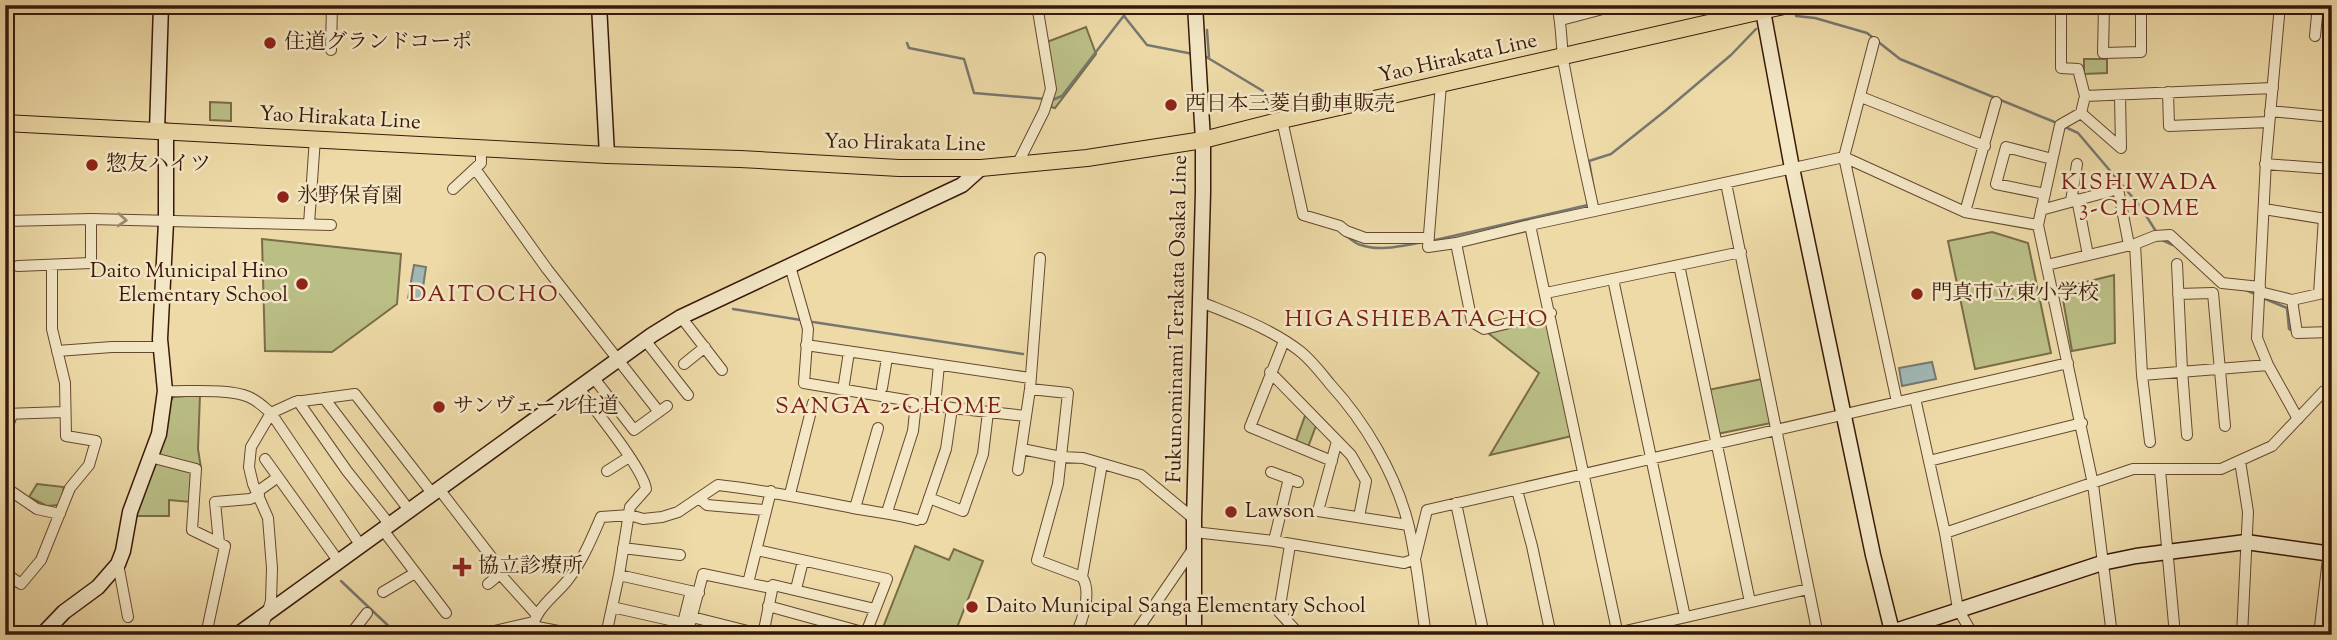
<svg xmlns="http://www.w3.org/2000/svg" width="2337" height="640" font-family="'Sorts Mill Goudy','Noto Serif JP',serif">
	<rect width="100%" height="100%" fill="#eddaa7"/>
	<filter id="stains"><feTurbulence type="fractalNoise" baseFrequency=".00286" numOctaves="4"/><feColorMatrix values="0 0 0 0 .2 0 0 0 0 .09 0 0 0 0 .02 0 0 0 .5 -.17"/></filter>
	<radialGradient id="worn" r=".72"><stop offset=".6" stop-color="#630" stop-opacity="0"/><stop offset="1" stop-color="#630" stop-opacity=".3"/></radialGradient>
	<path fill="#babf86" stroke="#7a6c48" stroke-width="2" d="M1086 27 1096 54 1055 108 1051 107 1054 89 1047 42Z
		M2084 59H2107V73L2084 74Z
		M210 102 231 103V121L210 120Z
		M1992 232 2028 243 2051 353 1975 369 1948 241Z
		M262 239 401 254 397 304 332 352 265 351Z
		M2114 275 2115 343 2072 351 2061 288Z
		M1548 317 1572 436 1490 455 1539 373 1488 333Z
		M1762 379 1771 423 1717 434 1708 390Z
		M200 395 198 449 201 468 159 456 170 403 173 397Z
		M1306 413 1317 423 1308 447 1296 441Z
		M157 462 193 472 191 502 169 500V516H136L151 468Z
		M37 484 64 487 60 505 47 506 29 497Z
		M915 546 949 560 954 549 983 561 954 635H880Z"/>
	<path fill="#a0b7b4" stroke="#777770" stroke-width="2" d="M414 265 426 267 421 301 408 299Z
		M1932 362 1936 379 1902 386 1899 368Z"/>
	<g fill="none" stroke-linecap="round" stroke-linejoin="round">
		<path stroke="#777770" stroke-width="2.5" d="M1124 16 1147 45 1193 54
			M1796 16 1815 18 1867 33 1900 59 2057 123
			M1207 30 1209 57
			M907 43 909 48 964 59 974 93 1045 99
			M1203 55 1263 91 1275 116
			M1052 100 1062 96 1132 5
			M2063 126 2078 133 2140 206 2157 233
			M1594 190 1589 161 1611 154 1665 111 1731 55 1756 29
			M1346 236C1351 239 1356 244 1361 245 1380 252 1405 245 1424 242
			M2160 239 2173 245
			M1431 241 1588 205
			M2244 289 2257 295
			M2263 298 2287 308 2289 329 2294 332
			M733 309 801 320
			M813 322 1023 354
			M341 581 398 635"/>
		<defs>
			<path id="street" d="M1557 5C1562 25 1561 45 1564 65 1573 114 1583 162 1594 211
				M2061 5V68L2078 69 2085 96
				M2104 5 2103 53 2141 52V5
				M2280 5 2266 160 2257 338 2268 365 2298 419
				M1561 20 1599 10 1607 5
				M2315 36 2318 5
				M1874 42 1844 157 1897 402
				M331 50 332 5
				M1441 84 1428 247 1456 243 1530 225 1844 157 1965 212 2038 225
				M2168 92 2169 126 2269 122
				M1861 97 1985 146
				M2270 111 2332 117
				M2081 113 2121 148 2120 95
				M1282 120 1303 215 1340 226 1346 231 1365 238H1429
				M2265 164 2332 169
				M1017 165 1044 111 1051 89 1037 5
				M476 170 547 269 659 412
				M1726 183 1818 635
				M453 189 481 163V147
				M2045 194 1996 184 2006 147 2052 159
				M2077 199 2088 255
				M2071 201 2077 164
				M2264 209 2332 220
				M2041 210 2118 189 2129 245
				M1965 212 1996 102
				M5 221 91 219 331 225
				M309 224 315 138
				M1530 225 1618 635
				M1456 243 1472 322 1484 329 1551 313
				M2135 244 2155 236 2170 235 2222 283 2260 287
				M2177 264 2182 370 2187 435
				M1679 265 1750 602
				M2047 265 2135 244 2142 375 2268 365
				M18 266 91 263V219
				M790 266 808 329 804 383 935 405
				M1613 279 1685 617
				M2260 292 2292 300 2319 294 2324 218
				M1546 293 1741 252
				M2178 294 2213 293 2225 426
				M2292 300 2297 333 2332 332
				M1201 302C1235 316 1272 329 1301 352 1312 361 1321 373 1330 384 1365 422 1395 473 1408 523 1417 560 1420 598 1426 635
				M681 317 722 370
				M645 340 688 395
				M1284 341 1250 427 1332 461
				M806 345 1030 378
				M57 351 112 347H161
				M684 364 705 347
				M1270 372 1351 455 1366 481 1359 517
				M2142 375 2150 442
				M593 377 634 430 667 406
				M844 384 849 352
				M578 387C593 408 643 468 646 489L630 507 619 575 606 635
				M882 388 887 358
				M1030 389 1068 393 1058 484 1037 560 1082 577
				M165 391C188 392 228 388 249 397 258 401 264 407 271 413L361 546
				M324 398 409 510
				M1915 398 1945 533 1958 609 1973 635
				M298 401 347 471 390 525
				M952 408 1026 416
				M5 414 64 412
				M5 433 12 415
				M1337 441 1318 511 1408 525
				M1022 449 1061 457 1083 458 1141 475 1194 519
				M150 457 196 469 192 530 225 546 206 635
				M265 459 339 562
				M1929 461 2082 423
				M2240 461 2248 512 2242 635
				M1018 470 1030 389 1040 258
				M2160 470 2175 635
				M607 471 629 457
				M1271 472 1298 482
				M5 487 37 509 60 514
				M439 489 499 567
				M1517 490 1532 546 1551 635
				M257 492 278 477
				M790 494 813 403
				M699 498 707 505 765 510
				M929 498 963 511 983 454 988 412
				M1456 503 1484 635
				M855 508 878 428
				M887 512 913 431 916 403
				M922 519 946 449 952 408 935 405 939 365
				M383 530 446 613
				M1194 532 1274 541 1404 563 1415 559
				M1945 533 2133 469H2221L2272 446 2324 391 2332 389
				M1274 541 1289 478
				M219 543 215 502 250 499 259 495
				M1290 545 1279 612 1300 635
				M623 548 680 555
				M757 550 887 579 866 633 768 606
				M1415 559 1427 510 2068 363
				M118 564 128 617
				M5 573 21 584 41 560 70 488 89 465 96 441 66 436 65 383 52 329V265
				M619 575 699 593
				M748 583 771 491
				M488 584 500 574 536 614
				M796 589 803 561
				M383 592 415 573
				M612 607 683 623
				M692 617 763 635
				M532 626 579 635
				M490 632 533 622
				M260 635 271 601 272 568 268 518 253 484 249 467 251 447 271 413 295 402 355 394 432 493
				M350 635 367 613
				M530 635C536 607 550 601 567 581 582 562 591 540 601 517L630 515 643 519 662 517 678 512 718 485C764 490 807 499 853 508 874 512 895 514 917 520
				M680 635 691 591
				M687 635 703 574 771 588
				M763 635 773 585 875 609
				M1075 635C1083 621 1092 591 1082 577L1102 464
				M1134 635 1193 549
				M1608 635 1808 589
				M2112 635 2093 484 2038 225 2060 125 2081 113 2085 96 2273 88
				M2319 635 2332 525"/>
			<path id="secondary" d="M599 5 607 155
				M1763 11 1792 168 1873 555 1893 635
				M157 131 161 5
				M1886 634 2102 563 2136 556 2246 542 2332 554
				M42 635 64 612 98 587 118 564 123 551 130 512 159 434 165 391 160 339 166 222V131
				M237 635 652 335 681 317 962 185 981 168
				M1194 635V519L1203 192V140L1195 5"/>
			<path id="primary" d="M5 123 607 155 740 159 899 168H981L1087 158 1203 140 1282 120 1788 5"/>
		</defs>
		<use href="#street" stroke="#664830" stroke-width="12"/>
		<use href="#secondary" stroke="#391809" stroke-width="17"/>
		<use href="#primary" stroke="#391809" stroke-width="18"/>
		<use href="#street" stroke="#f3e7c6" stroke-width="10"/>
		<use href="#secondary" stroke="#f3e7c6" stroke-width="14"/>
		<use href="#primary" stroke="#eddaa7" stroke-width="16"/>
	</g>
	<defs><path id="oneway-chevron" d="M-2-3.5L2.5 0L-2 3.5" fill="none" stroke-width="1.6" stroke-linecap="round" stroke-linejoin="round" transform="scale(1.75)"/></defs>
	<use stroke="#9f8a71" href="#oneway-chevron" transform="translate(122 220) rotate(3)"/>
	<g fill="#8f2418" stroke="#f3e7c6" stroke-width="2.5">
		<circle cx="270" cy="43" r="7"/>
		<circle cx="1171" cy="105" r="7"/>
		<circle cx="92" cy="165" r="7"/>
		<circle cx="283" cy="197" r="7"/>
		<circle cx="302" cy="284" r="7"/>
		<circle cx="1917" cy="294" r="7"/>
		<circle cx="439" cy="407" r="7"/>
		<circle cx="1231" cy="512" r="7"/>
		<path d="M458.5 556.5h7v7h7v7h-7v7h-7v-7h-7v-7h7z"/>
		<circle cx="972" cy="607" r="7"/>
	</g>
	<g text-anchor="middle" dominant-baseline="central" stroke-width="5" stroke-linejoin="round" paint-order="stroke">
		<g font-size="21" fill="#391809" stroke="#f3e7c6" text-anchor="start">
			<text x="284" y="43">住道グランドコーポ</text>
			<text x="1185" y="105">西日本三菱自動車販売</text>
			<text x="106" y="165">惣友ハイツ</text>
			<text x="297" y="197">氷野保育園</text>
			<text x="288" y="272" text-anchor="end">Daito Municipal Hino<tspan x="288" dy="24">Elementary School</tspan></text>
			<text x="1931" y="294">門真市立東小学校</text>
			<text x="453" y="407">サンヴェール住道</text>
			<text x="1245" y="512">Lawson</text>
			<text x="478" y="567">協立診療所</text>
			<text x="986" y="607">Daito Municipal Sanga Elementary School</text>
		</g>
		<g font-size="21" fill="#391809" stroke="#f3e7c6">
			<text transform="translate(1458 59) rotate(-13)">Yao Hirakata Line</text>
			<text transform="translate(340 119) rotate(3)">Yao Hirakata Line</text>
			<text transform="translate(905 144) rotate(1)">Yao Hirakata Line</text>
			<text transform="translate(1178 319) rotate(-89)">Fukunominami Terakata Osaka Line</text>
		</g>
		<g font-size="23" letter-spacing="2" fill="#7a1f14" stroke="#f3e7c6">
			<text x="2140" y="183">KISHIWADA<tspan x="2140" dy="26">3-CHOME</tspan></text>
			<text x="484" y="295">DAITOCHO</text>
			<text x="1417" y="320">HIGASHIEBATACHO</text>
			<text x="889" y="407">SANGA 2-CHOME</text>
		</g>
	</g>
	<rect width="2337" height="640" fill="none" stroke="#eddaa7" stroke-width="28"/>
	<rect x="7" y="7" width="2323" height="626" fill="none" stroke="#391809" stroke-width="3.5"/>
	<rect x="14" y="14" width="2309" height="612" fill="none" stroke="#391809" stroke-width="2"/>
	<rect width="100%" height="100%" filter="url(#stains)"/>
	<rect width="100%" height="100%" fill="url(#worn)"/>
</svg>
